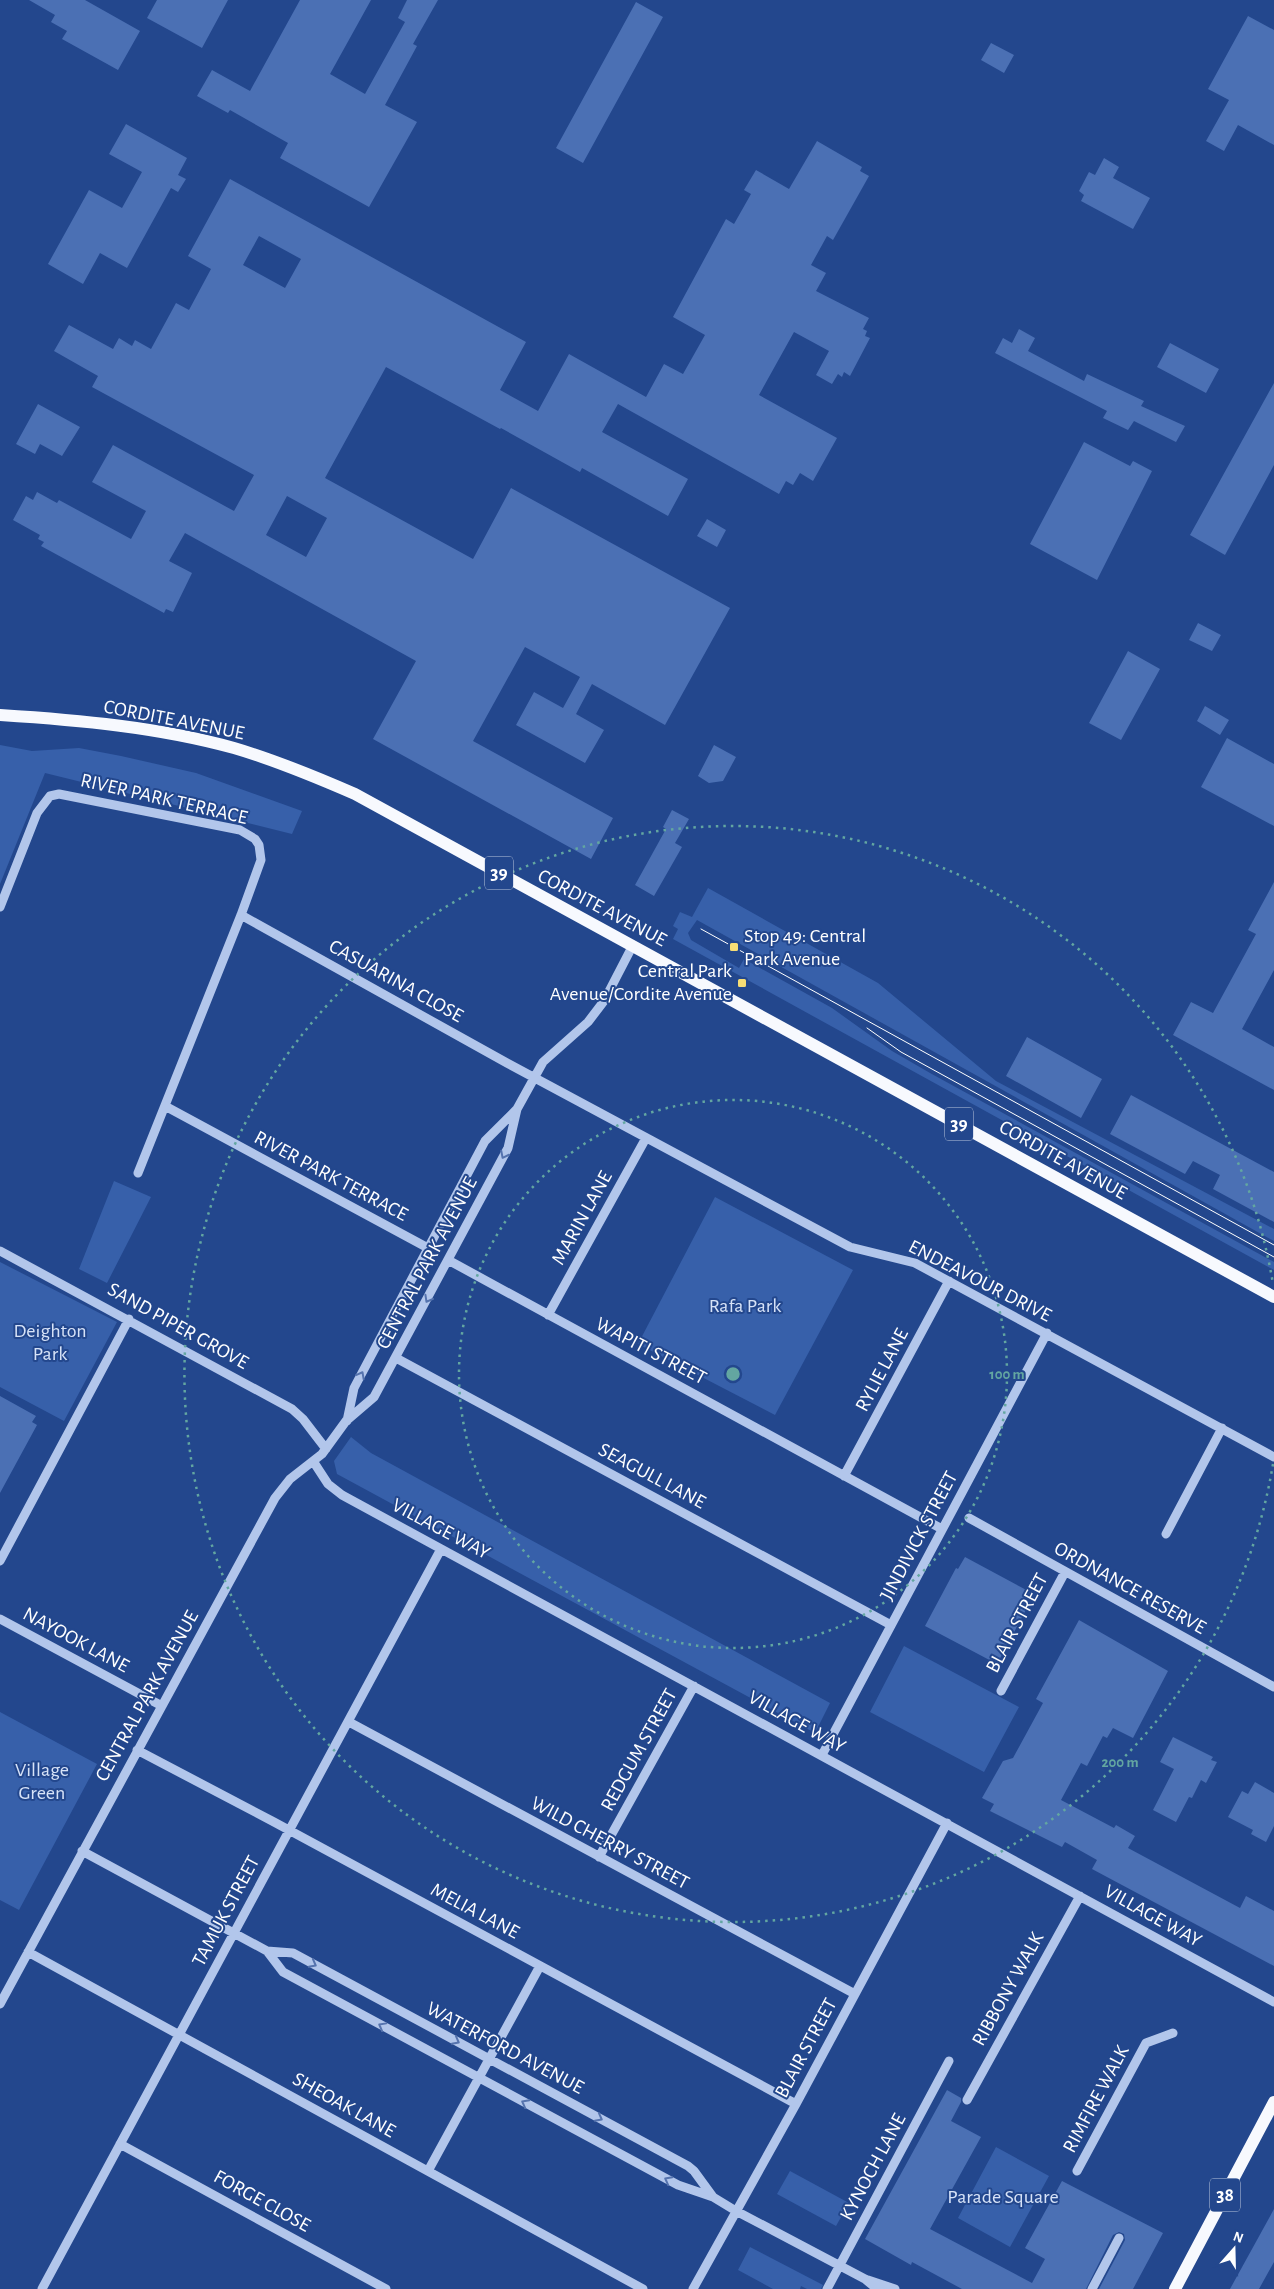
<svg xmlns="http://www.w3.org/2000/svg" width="1274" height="2289" font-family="'Alegreya Sans',sans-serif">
	<rect width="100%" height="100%" fill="#23478d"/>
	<path fill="#3760aa" d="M0 745 32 751 79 748 121 756 196 773 302 811 292 834 45 773 0 884Z
		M708 888 878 983 996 1081 1274 1229V1241L697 920 688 933 691 940 739 968 744 959 832 1008 892 1051 930 1073 1274 1262V1270L673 939 678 929 673 926 680 912 692 917Z
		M114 1181 151 1197 107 1283 79 1269Z
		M715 1197 853 1270 775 1415 638 1344Z
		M0 1262 117 1322 64 1421 0 1387Z
		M351 1437 371 1453 830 1703 815 1733 337 1474 334 1461Z
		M904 1646 1019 1707 984 1772 870 1712Z
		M0 1712 97 1764 19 1910 0 1900Z
		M996 2147 1049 2176 1010 2247 958 2218Z
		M790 2171 849 2203 836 2226 777 2194Z
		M750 2247 823 2285 821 2289H807L801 2286 800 2289H773L738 2270Z"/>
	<path fill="#4b70b4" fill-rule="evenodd" d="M29 0H85L140 31 118 70 62 39 67 31 51 22 55 15Z
		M157 0H228L202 48 147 18Z
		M300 0H371L330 74 365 94 405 22 398 18 407 0H438L413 44 417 46 385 105 417 122 369 207 280 158 288 143 230 110 228 113 197 96 212 70 250 91Z
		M636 2 663 17 583 163 556 148Z
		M1248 16 1274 30V145L1238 125 1224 151 1206 141 1229 100 1208 89Z
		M991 43 1014 55 1004 73 981 60Z
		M126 124 187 158 178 175 186 179 178 192 171 188 127 268 100 253 83 284 48 264 89 190 122 208 142 172 109 154Z
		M817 141 862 167 860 171 869 176 833 240 827 236 811 265 826 273 816 291 869 318 863 329 867 331 865 336 870 338 850 376 844 372 842 377 838 374 832 384 816 375 829 351 794 332 759 395 837 438 813 481 800 473 793 485 786 481 779 494 618 404 602 432 688 479 668 516 582 468 580 472 501 428 500 429 386 367 325 478 473 559 511 488 730 608 665 725 592 684 576 714 604 730 585 763 516 725 534 692 563 708 580 677 525 647 473 741 613 818 591 859 373 739 416 661 185 533 169 561 192 573 173 612 166 609 164 613 41 546 44 542 38 539 40 535 13 520 26 496 33 500 37 492 57 503 59 500 131 539 146 511 92 482 113 445 234 511 254 475 92 387 98 376 54 351 69 325 113 349 119 338 132 346 135 340 151 349 176 303 189 310 211 269 188 256 230 179 526 342 500 390 538 411 569 354 646 397 664 364 683 374 705 335 673 317 726 219 734 224 751 194 744 190 756 170 789 189ZM259 236 301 259 285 288 243 265ZM287 496 327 518 306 557 266 535Z
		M1104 158 1119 167 1113 178 1150 198 1133 229 1081 201 1084 195 1079 191 1089 172 1095 175Z
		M1019 329 1035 338 1028 351 1084 381 1087 374 1144 401 1141 406 1185 426 1176 442 1134 421 1128 430 1103 418 1107 411 995 353 1003 338 1012 343Z
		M1170 343 1219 369 1206 393 1157 367Z
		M1274 383V465L1225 555 1190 535Z
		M38 404 80 427 62 456 40 444 35 454 16 444Z
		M1084 442 1130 466 1133 461 1152 471 1097 580 1030 544Z
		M707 519 726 530 717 547 697 536Z
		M1198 623 1221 635 1212 651 1189 640Z
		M1128 651 1160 669 1121 740 1089 723Z
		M1205 706 1229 720 1220 735 1197 721Z
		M1227 738 1274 764V826L1201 787Z
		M714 745 736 757 723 781 709 783 698 776Z
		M672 810 689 819 675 843 682 847 654 896 635 885 666 829 663 827Z
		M1274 882V970L1242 1029 1274 1047V1090L1173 1035 1191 1002 1213 1013 1256 934 1248 930Z
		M1027 1037 1102 1079 1081 1118 1006 1076Z
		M1131 1095 1274 1172V1222L1213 1189 1220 1175 1193 1161 1185 1174 1110 1134Z
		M0 1396 36 1416 32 1422 37 1425 0 1493Z
		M965 1557 1032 1593 1026 1605 1028 1606 997 1664 925 1626 956 1568 958 1569Z
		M1079 1620 1168 1671 1133 1738 1113 1728 1107 1738 1103 1736 1087 1766 1081 1763 1061 1800 1114 1828 1116 1825 1135 1836 1128 1848 1240 1908 1246 1896 1274 1911V1966L1092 1869 1097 1860 1065 1842 1062 1847 990 1811 994 1804 982 1798 1003 1761 1013 1758 1043 1703 1036 1699Z
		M1173 1737 1213 1757 1211 1760 1217 1762 1206 1783 1201 1780 1192 1798 1189 1797 1176 1822 1153 1810 1174 1769 1160 1762Z
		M1255 1782 1274 1793V1826L1266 1842 1251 1834 1253 1830 1228 1817 1242 1791 1248 1794Z
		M947 2090 961 2098V2102L951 2121 981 2137 930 2229 1032 2283 1045 2259 1025 2248 1062 2181 1163 2233 1133 2289H1099L1125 2240 1124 2234 1119 2232 1113 2235 1086 2289H962L912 2262 911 2265 865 2239Z
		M1274 2209V2262L1259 2289H1230Z"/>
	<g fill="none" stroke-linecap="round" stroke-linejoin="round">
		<path stroke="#b2c6eb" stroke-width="9" d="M0 907 37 813 50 796 59 794 240 830 255 839 259 845 261 860 241 915 138 1173
			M241 915 507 1063 850 1247 915 1263 1274 1457
			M165 1106 428 1248
			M0 1251 292 1409 303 1419 326 1449
			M448 1260 942 1529
			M548 1315 646 1138
			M396 1358 891 1625
			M347 1421 354 1388 485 1141 517 1109 543 1062 588 1022 604 1001 633 945
			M313 1461 328 1484 342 1495 1274 2002
			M844 1476 949 1281
			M969 1518 1274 1687
			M1166 1534 1222 1428
			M0 1561 129 1319
			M0 1619 162 1706
			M1001 1691 1065 1572
			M349 1722 855 1994
			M137 1750 274 1822 796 2104
			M822 1755 1047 1333
			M82 1851 267 1951 283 1972 678 2185 713 2197 736 2211 865 2279 877 2289
			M599 1857 694 1686
			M267 1951 293 1953 688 2166 694 2171 713 2197
			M28 1952 643 2289
			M0 2004 275 1498 290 1479 322 1454 346 1421 374 1397 508 1148 517 1109
			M967 2100 1080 1896
			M120 2144 386 2289
			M428 2171 540 1966
			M1077 2171 1146 2043 1173 2033
			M868 2280 895 2289
			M42 2289 441 1549
			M693 2289 796 2104 947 1823
			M827 2289 949 2061
			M1092 2289 1119 2238"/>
		<path stroke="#f7f9fe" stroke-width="12" d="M0 715C78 720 158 727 234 748 275 760 316 777 355 794L1274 1297
			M1175 2289 1274 2102"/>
		<path stroke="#fff" stroke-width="1" d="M701 929 1274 1245
			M867 1028 901 1052 1274 1257"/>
	</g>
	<defs><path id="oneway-chevron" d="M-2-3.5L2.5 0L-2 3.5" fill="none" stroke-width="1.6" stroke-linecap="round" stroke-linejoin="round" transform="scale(1.25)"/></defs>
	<g stroke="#5573ae">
		<use href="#oneway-chevron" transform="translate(504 1155) rotate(117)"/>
		<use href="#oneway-chevron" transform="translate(428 1299) rotate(119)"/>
		<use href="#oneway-chevron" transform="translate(361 1375) rotate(-62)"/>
		<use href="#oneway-chevron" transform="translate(313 1964) rotate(28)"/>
		<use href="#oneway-chevron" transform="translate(382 2026) rotate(-151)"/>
		<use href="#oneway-chevron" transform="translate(456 2041) rotate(28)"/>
		<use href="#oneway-chevron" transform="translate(525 2103) rotate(-152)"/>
		<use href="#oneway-chevron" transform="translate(599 2118) rotate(28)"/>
		<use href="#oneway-chevron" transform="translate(668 2180) rotate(-152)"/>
	</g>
	<g fill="none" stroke="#63a6a1" stroke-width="2.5" stroke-dasharray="2.5 5">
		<circle cx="733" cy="1374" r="274"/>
		<path d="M1273 1464A548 548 0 1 1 1273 1284"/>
	</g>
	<g fill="#f6dd75" stroke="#23478d" stroke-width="2">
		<rect x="729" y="942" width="10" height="10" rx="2.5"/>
		<rect x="737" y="978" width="10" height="10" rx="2.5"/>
	</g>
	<g text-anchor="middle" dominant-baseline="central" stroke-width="4" stroke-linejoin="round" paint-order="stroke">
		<g fill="#23478d" stroke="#bdc8dd" stroke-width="1">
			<rect x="485" y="856.5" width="28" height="33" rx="4"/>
			<rect x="945" y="1107.5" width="28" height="33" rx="4"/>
			<rect x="1210" y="2178.5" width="30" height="33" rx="4"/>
		</g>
		<g font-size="19" font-weight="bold" fill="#fff">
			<text x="499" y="873">39</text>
			<text x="959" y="1124">39</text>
			<text x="1225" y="2195">38</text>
		</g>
		<g font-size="20" fill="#fff" stroke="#23478d">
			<text transform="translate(174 720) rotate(11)">CORDITE AVENUE</text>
			<text transform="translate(164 799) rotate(13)">RIVER PARK TERRACE</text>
			<text transform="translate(602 908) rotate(28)">CORDITE AVENUE</text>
			<text transform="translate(396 981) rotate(29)">CASUARINA CLOSE</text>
			<text transform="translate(1063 1160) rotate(29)">CORDITE AVENUE</text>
			<text transform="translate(331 1176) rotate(28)">RIVER PARK TERRACE</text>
			<text transform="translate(582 1218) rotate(-61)">MARIN LANE</text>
			<text transform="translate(427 1263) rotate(-62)">CENTRAL PARK AVENUE</text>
			<text transform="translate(980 1281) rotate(27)">ENDEAVOUR DRIVE</text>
			<text transform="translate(178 1326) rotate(29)">SAND PIPER GROVE</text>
			<text transform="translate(651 1351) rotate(28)">WAPITI STREET</text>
			<text transform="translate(882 1370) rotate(-62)">RYLIE LANE</text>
			<text transform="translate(652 1476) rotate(28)">SEAGULL LANE</text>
			<text transform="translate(441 1529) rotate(28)">VILLAGE WAY</text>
			<text transform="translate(919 1536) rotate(-62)">JINDIVICK STREET</text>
			<text transform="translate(1130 1588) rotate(29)">ORDNANCE RESERVE</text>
			<text transform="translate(1017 1623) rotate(-62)">BLAIR STREET</text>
			<text transform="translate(76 1640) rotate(28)">NAYOOK LANE</text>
			<text transform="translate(147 1696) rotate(-61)">CENTRAL PARK AVENUE</text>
			<text transform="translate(797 1722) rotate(29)">VILLAGE WAY</text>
			<text transform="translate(639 1750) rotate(-61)">REDGUM STREET</text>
			<text transform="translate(610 1843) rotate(28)">WILD CHERRY STREET</text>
			<text transform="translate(226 1911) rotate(-62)">TAMUK STREET</text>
			<text transform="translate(475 1911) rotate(28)">MELIA LANE</text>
			<text transform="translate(1153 1916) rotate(29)">VILLAGE WAY</text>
			<text transform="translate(1008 1989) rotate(-61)">RIBBONY WALK</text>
			<text transform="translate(505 2048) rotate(28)">WATERFORD AVENUE</text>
			<text transform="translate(806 2048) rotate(-62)">BLAIR STREET</text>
			<text transform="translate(1096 2099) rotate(-62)">RIMFIRE WALK</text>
			<text transform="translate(344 2105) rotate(29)">SHEOAK LANE</text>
			<text transform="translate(873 2167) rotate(-62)">KYNOCH LANE</text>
			<text transform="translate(262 2201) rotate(29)">FORGE CLOSE</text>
		</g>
		<g font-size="20" fill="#fff" stroke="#23478d" text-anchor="start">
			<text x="744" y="936">Stop 49: Central<tspan x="744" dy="23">Park Avenue</tspan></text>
			<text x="732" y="971" text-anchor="end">Central Park<tspan x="732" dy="23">Avenue/Cordite Avenue</tspan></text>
		</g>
		<g font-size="20" fill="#d7e3f8" stroke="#23478d">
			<text x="745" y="1306">Rafa Park</text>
			<text x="50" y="1331">Deighton<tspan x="50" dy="23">Park</tspan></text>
			<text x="42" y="1770">Village<tspan x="42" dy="23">Green</tspan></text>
			<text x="1003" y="2197">Parade Square</text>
		</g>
	</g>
	<circle cx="733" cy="1374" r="8" fill="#63a6a1" stroke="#23478d" stroke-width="2.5"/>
	<g font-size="15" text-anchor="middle" font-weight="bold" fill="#63a6a1" stroke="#23478d" stroke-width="4" stroke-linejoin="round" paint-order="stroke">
		<text x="1007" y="1379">100 m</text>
		<text x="1120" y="1767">200 m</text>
	</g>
	<g transform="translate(1234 2249) rotate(20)" stroke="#23478d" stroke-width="4" paint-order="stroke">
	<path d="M0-4L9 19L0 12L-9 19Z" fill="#ffffff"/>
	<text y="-8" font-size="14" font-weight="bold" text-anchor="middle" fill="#ffffff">N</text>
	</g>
</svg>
